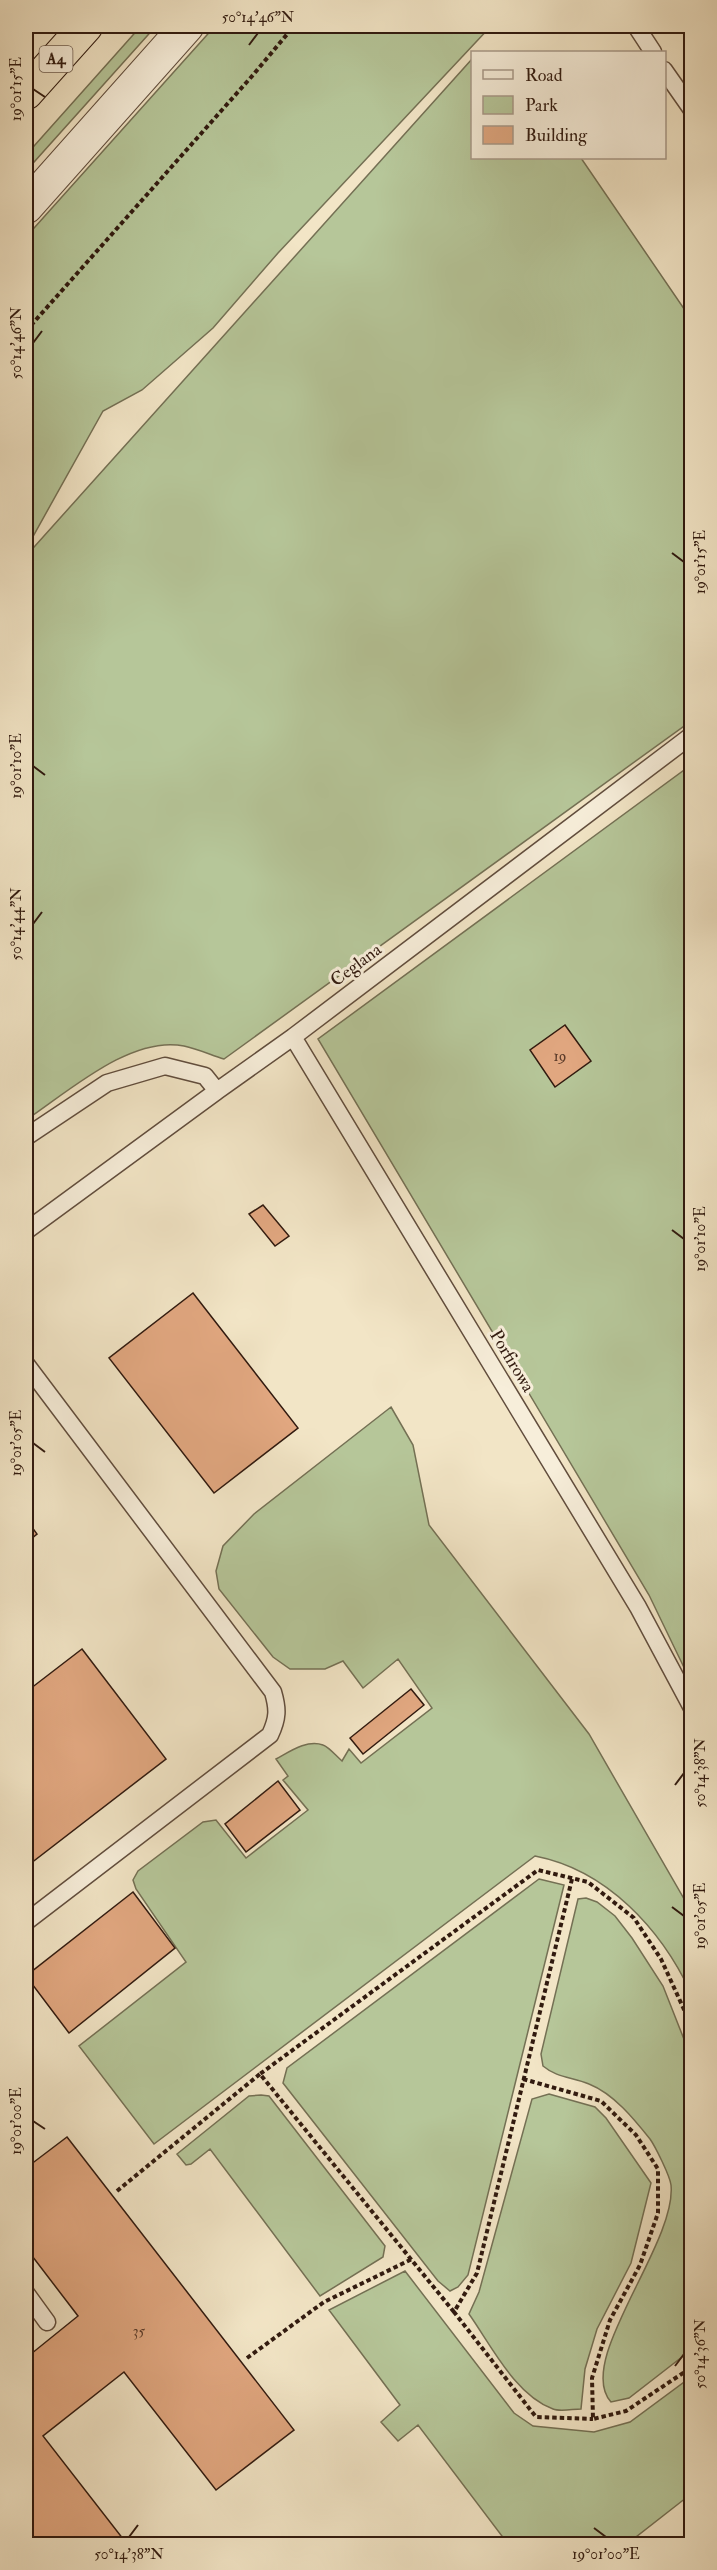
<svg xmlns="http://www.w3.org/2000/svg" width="717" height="2570" font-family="'IM FELL Double Pica',serif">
	<rect width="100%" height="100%" fill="#f2e5c6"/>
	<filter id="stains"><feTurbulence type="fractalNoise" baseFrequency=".00333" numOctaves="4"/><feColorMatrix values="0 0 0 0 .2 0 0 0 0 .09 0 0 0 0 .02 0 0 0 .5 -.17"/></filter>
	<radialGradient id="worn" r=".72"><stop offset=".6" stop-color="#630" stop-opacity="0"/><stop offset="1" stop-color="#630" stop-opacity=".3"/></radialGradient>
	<path fill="#b6c699" stroke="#747054" stroke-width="1.5" d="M141 26H156L26 171V155Z
		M215 26H491L278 253 213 328 142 390 103 411 26 549V237Z
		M472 59V158H581L691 319V721L224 1059C211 1055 198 1049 184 1046 131 1035 68 1092 26 1120V556Z
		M691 765V1682L649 1595 318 1039Z
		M391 1407 413 1445 429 1525 589 1734 691 1911V1993C661 1929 607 1870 535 1856L154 2144 79 2046 186 1962 136 1889 133 1880 138 1871 203 1822 216 1820 246 1858 308 1810 283 1780 288 1776 276 1759C289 1752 307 1739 323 1745 329 1747 336 1756 342 1761L349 1749 361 1763 432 1708 398 1659 363 1688 343 1661 325 1669H290L273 1657 219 1589 216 1571 223 1546 254 1514Z
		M539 1879 564 1885 468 2275 458 2287 450 2291 438 2281 283 2083 287 2068Z
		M586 1898 597 1902 615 1916 632 1938 663 1986 691 2057V2350L629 2398 611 2402C574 2361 677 2244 671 2185 670 2176 655 2146 650 2139 634 2119 614 2094 589 2084 573 2077 557 2078 543 2066L541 2054 578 1899Z
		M549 2094 595 2107 606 2118 651 2183 631 2263 597 2329 585 2369 581 2409C573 2409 560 2412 553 2409 515 2395 491 2345 469 2314L479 2292 532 2099Z
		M261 2095 269 2096 385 2246 383 2257 320 2296 210 2149 191 2164 186 2165 177 2154 249 2096Z
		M405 2271 514 2413 533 2426 594 2432 630 2422 691 2377V2494L627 2544H508L418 2425 398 2441 381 2422 400 2405 329 2310Z"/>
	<path fill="#e1a780" stroke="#311a0f" stroke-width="1.5" d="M565 1025 591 1061 555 1087 530 1050Z
		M263 1205 289 1236 275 1246 249 1214Z
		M193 1293 298 1428 214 1493 109 1358Z
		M26 1519 37 1534 26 1543Z
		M82 1649 166 1759 26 1867V1692Z
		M411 1689 424 1705 363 1754 350 1738Z
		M278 1781 300 1810 246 1852 225 1824Z
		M133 1892 175 1948 69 2033 26 1976Z
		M67 2137 294 2430 216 2490 124 2372 43 2436 127 2544H26V2358L78 2316 26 2248V2168Z"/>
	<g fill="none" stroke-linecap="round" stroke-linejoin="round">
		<defs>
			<path id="service" d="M636 26 653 52
				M664 70 692 110
				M293 1037 638 1607 692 1708
				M26 1137 107 1083 165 1066 205 1076 217 1091 293 1037 692 735
				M26 1231 217 1091
				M26 1364 273 1692C278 1709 278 1718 270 1735L26 1922
				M26 2293 47 2322"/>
			<path id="tertiary" d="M26 207 187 26"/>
			<path id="motorway" d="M26 93 86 26"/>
		</defs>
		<use href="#service" stroke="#614d3d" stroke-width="19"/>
		<use href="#tertiary" stroke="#614d3d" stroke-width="35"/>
		<use href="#motorway" stroke="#311a0f" stroke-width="35"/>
		<path stroke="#311a0f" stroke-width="4" stroke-dasharray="4.5 3" stroke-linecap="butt" d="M26 331 253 75 294 26
			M572 1879 477 2273 454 2312 536 2417 593 2419
			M523 2079 601 2101 636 2135 658 2169V2213L640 2265 610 2320 592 2378 593 2419 626 2411 692 2367
			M117 2191 260 2074
			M454 2312 260 2074 538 1870 588 1882 634 1918 661 1959 692 2027
			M247 2358 324 2302 412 2259"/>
		<use href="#service" stroke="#f7eeda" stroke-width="16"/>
		<use href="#tertiary" stroke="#f7eeda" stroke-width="33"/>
		<use href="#motorway" stroke="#f2e5c6" stroke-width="33"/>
	</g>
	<path fill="none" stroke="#311a0f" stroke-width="2" d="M249 45 258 33M33 89 45 97M33 343 42 331M672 553 684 562M33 766 45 775M33 924 42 912M672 1230 684 1239M33 1443 45 1452M675 1785 684 1773M672 1907 684 1916M33 2121 45 2129M675 2366 684 2354M594 2528 606 2537M129 2537 138 2525"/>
	<g text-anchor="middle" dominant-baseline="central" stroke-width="6" stroke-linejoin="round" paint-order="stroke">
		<g font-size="15" fill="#5d3d2b">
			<text x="560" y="1056">19</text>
			<text x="139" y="2331">35</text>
		</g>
		<rect fill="#f7eeda" stroke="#6c5a4c" stroke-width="1.5" x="39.5" y="46" width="33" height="26" rx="4.5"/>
		<g font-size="16" font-weight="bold" fill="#311a0f">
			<text x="56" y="59">A4</text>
		</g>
		<g font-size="18" fill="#311a0f" stroke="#f7eeda">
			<text transform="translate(356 965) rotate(-37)">Ceglana</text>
			<text transform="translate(512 1361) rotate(59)">Porfirowa</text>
		</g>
	</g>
	<rect width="717" height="2570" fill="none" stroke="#f2e5c6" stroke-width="66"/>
	<rect x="471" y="51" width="195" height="108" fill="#f7eeda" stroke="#a89989" stroke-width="1.5"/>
	<rect x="483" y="70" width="30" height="9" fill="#f7eeda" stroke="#a89989" stroke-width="1.5"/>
	<text x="525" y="81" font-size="18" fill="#311a0f">Road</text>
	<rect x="483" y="96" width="30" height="18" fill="#b6c699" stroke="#a89989" stroke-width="1.5"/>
	<text x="525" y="111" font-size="18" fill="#311a0f">Park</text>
	<rect x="483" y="126" width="30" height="18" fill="#e1a780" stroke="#a89989" stroke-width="1.5"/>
	<text x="525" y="141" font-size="18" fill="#311a0f">Building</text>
	<rect x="33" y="33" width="651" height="2504" fill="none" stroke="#311a0f" stroke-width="2"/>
	<g font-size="15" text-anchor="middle" fill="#311a0f">
		<text x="258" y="22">50°14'46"N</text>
		<text transform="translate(16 89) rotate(-90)" y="5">19°01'15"E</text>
		<text transform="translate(16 343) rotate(-90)" y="5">50°14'46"N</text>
		<text transform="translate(700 562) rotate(-90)" y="5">19°01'15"E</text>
		<text transform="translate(16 766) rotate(-90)" y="5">19°01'10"E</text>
		<text transform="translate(16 924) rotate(-90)" y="5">50°14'44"N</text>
		<text transform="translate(700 1239) rotate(-90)" y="5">19°01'10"E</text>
		<text transform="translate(16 1443) rotate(-90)" y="5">19°01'05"E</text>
		<text transform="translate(700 1773) rotate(-90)" y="5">50°14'38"N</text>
		<text transform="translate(700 1916) rotate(-90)" y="5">19°01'05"E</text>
		<text transform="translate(16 2121) rotate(-90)" y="5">19°01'00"E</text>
		<text transform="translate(700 2354) rotate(-90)" y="5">50°14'36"N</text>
		<text x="129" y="2559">50°14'38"N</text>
		<text x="606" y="2559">19°01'00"E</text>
	</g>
	<rect width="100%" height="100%" filter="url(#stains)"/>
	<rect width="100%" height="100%" fill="url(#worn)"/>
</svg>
